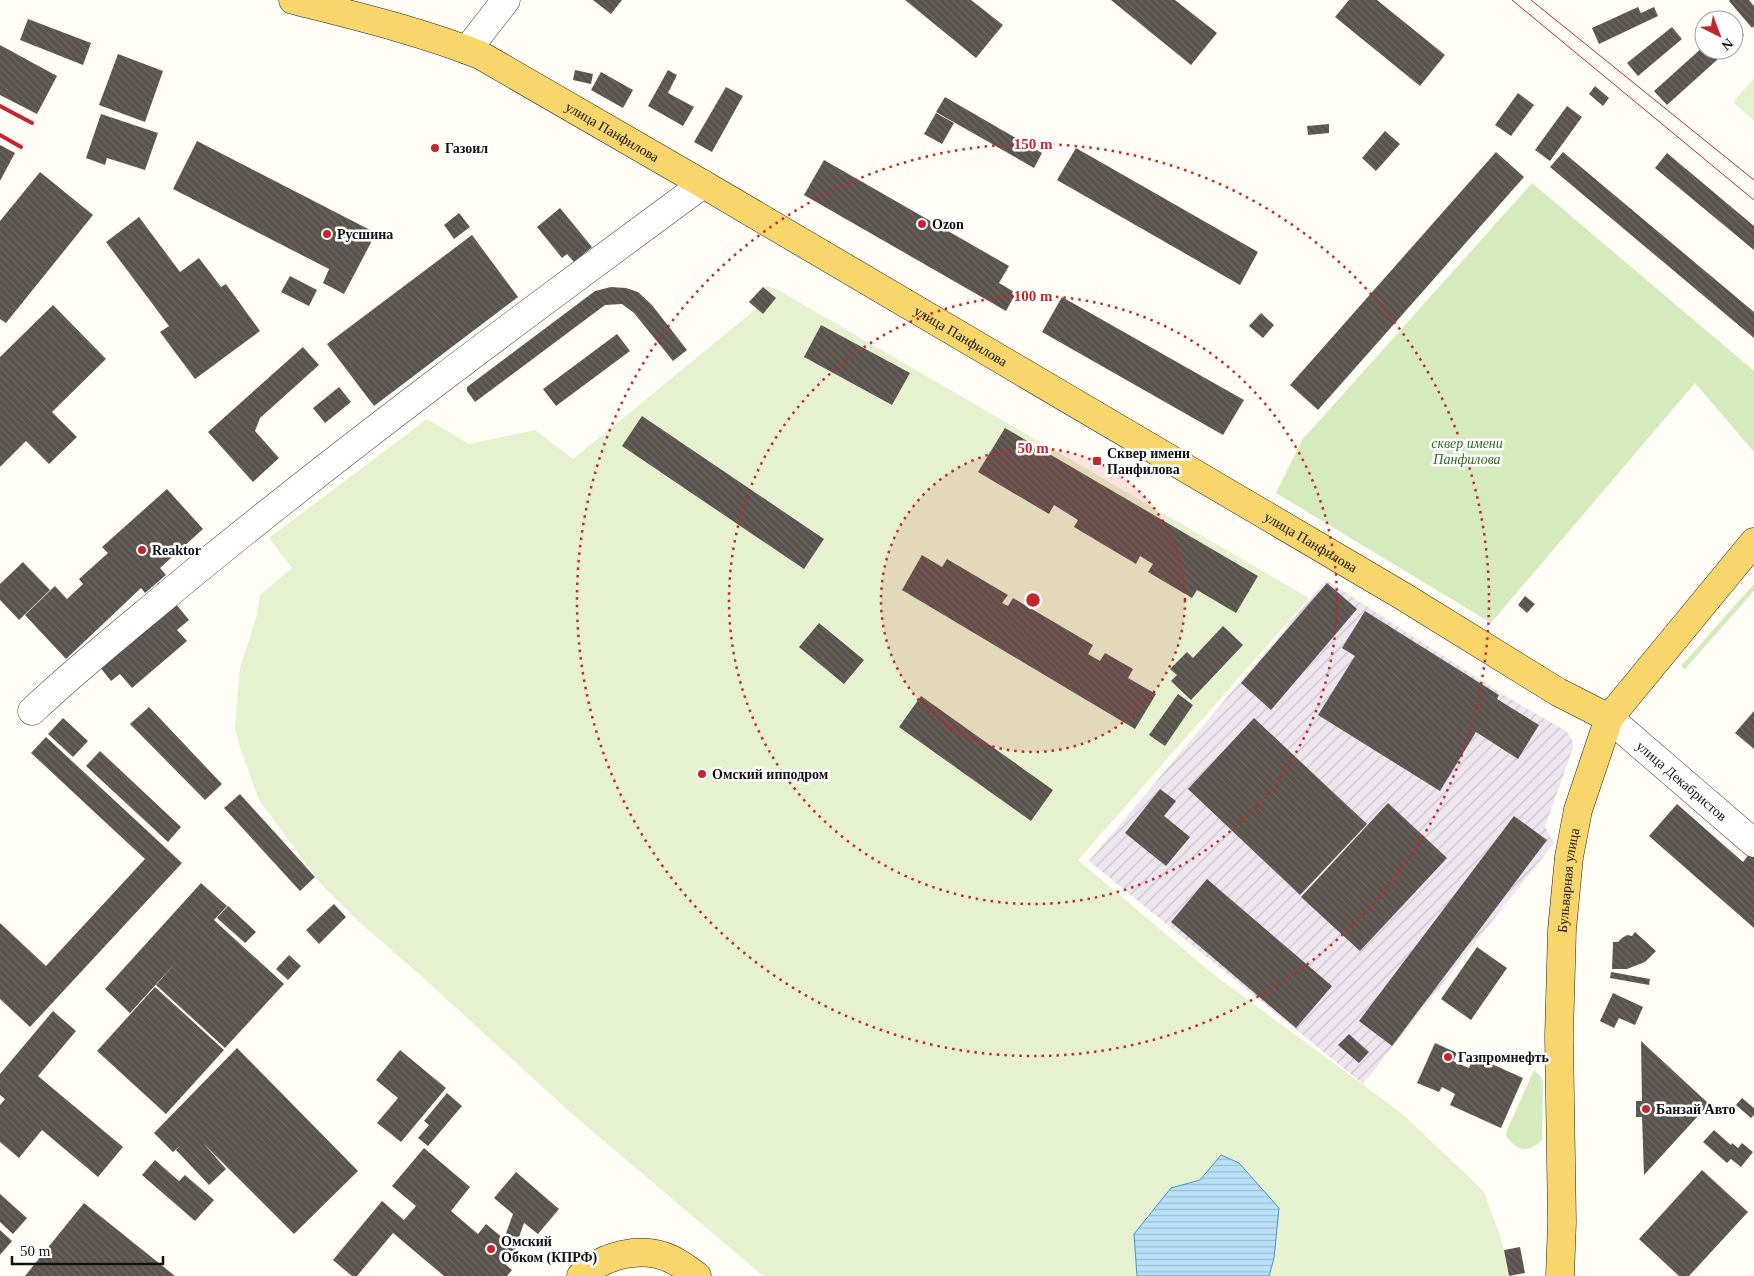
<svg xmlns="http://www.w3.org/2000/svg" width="1754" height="1276" font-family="Georgia,serif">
	<defs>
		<pattern id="industrial-furrows" width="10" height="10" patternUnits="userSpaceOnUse" patternTransform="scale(1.25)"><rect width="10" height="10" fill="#eee6ef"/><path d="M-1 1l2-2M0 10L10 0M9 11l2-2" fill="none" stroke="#cbc4cc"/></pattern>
		<pattern id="water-rules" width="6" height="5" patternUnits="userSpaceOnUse" patternTransform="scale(1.25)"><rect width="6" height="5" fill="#b9e0f7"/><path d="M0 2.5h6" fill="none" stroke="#9ebfd3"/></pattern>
		<pattern id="building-back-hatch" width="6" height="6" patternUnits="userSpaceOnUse" patternTransform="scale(1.25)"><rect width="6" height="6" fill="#5a524d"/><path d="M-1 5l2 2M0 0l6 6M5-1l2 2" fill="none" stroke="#6d6662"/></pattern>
	</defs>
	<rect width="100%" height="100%" fill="#fffdf5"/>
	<path fill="url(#industrial-furrows)" d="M1326 580 1502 694 1566 731 1572 739 1573 748 1545 827 1554 843 1363 1084 1089 861Z"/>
	<path fill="#d5ebbd" d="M1532 183 1754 371V452L1695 383 1491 623 1276 493 1302 440Z
		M1754 584V591L1685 669 1681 666Z
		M1534 1070 1540 1076 1543 1081 1542 1140C1528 1154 1517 1151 1506 1136L1507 1130Z"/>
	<path fill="#e6f2cf" d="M1754 78V121L1733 102Z
		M767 286 778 290 1309 598 1078 860 1213 974 1400 1112 1467 1175 1484 1192 1498 1230 1504 1250 1508 1276H763L571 1113 419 974 358 921 321 884 259 800 240 747 235 728 240 668 257 615 260 595 292 568 269 538 427 419 469 444 535 430 573 459 756 309 749 302 763 287Z"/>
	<path fill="url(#water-rules)" stroke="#3f96cf" d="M1221 1155 1239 1163 1279 1208 1274 1258 1269 1276H1137L1134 1234 1171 1188 1200 1180Z"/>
	<path fill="url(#building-back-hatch)" d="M593 0H622L611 14Z
		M905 0H971L1003 25 976 58Z
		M1111 0H1175L1217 33 1191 65Z
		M1349 0H1377L1445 55 1420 86 1335 17Z
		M1730 0H1749L1754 6V26L1752 28 1729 1Z
		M1638 7 1641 13 1654 7 1658 16 1599 44 1592 28Z
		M28 19 91 43 83 65 20 40Z
		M1734 24 1744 35 1734 45Z
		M1672 27 1682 39 1638 76 1627 63Z
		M0 45 57 76 37 114 0 95Z
		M1704 46V50H1728L1667 105 1654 91Z
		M118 54 163 71 145 122 99 105Z
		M575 70 593 74 591 84 573 80Z
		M668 70 677 75 668 93 694 107 683 126 648 106Z
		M601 72 633 90 623 108 591 90Z
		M1595 86 1609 98 1603 106 1589 94Z
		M726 87 743 96 712 152 694 142Z
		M1518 93 1534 105 1511 136 1495 125Z
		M945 97 1042 153 1034 168 936 112Z
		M1567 106 1582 117 1550 161 1535 150Z
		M936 113 954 123 942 144 924 134Z
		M101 114 158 133 145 170 107 158 105 165 86 158Z
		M1329 124V133L1308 135 1307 126Z
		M1385 131 1400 144 1376 171 1362 158Z
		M197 141 376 233 344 294 323 283 329 269 173 189Z
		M0 145 15 153 0 181Z
		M1076 148 1258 252 1240 285 1057 180Z
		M1496 152 1524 177 1318 410 1290 385Z
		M1563 152 1754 312V338L1550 167Z
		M1667 153 1754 226V250L1655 168Z
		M824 160 1009 266 999 283 1016 293 1006 311 804 195Z
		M40 172 93 215 6 323 0 319V221Z
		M560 208 592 247 574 262 567 254 562 258 537 227Z
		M459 213 470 227 454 239 444 225Z
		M139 217 180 272 199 258 221 287 226 284 260 331 195 379 160 332 169 326 106 242Z
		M472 235 518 297 374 406 327 344Z
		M290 276 317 290 309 306 281 292Z
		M611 287 626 288 638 292 652 305 687 350 673 361 634 313 622 304 605 305 475 402 467 391V387L595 291Z
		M763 287 776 298 763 314 749 302Z
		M1062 297 1244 400 1223 435 1042 332Z
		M53 305 106 359 52 412 77 437 49 464 26 441 0 467V357Z
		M1261 313 1274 325 1263 338 1249 326Z
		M821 325 910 373 892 405 804 357Z
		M617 334 630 351 556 406 543 389Z
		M303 347 319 365 260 418 255 431 279 458 253 482 208 432Z
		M339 387 351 402 325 423 313 408Z
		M642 416 824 539 804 569 622 446Z
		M1005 428 1258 576 1236 613 1197 590 1192 598 1148 572 1153 564 1140 556 1136 564 1074 527 1078 520 1054 505 1049 514 978 472Z
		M167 489 203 529 160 568 166 575 145 593 141 588 66 659 25 615 55 586 67 599 83 584 79 579 108 553 102 547Z
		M922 555 942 567 947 559 1008 595 1002 603 1008 606 1013 598 1093 645 1088 654 1100 661 1105 653 1133 669 1128 678 1156 694 1135 729 902 590Z
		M23 562 50 590 19 620 0 600V584Z
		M1327 583 1357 609 1271 710 1241 683Z
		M1525 596 1535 604 1527 613 1518 605Z
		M175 603 189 620 177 630 187 641 132 688 120 674 111 681 100 667Z
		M1365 611 1499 695 1497 699 1539 725 1518 759 1476 732 1440 791 1318 715 1355 656 1342 648Z
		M819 623 864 660 844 684 799 647Z
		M1223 626 1243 645 1191 700 1171 681 1177 675 1170 669 1187 652 1193 658Z
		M1178 694 1193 705 1165 746 1149 735Z
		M921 696 1053 790 1031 821 899 727Z
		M149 707 222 784 205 800 130 724Z
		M1754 711V749L1735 733Z
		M63 718 88 741 73 757 48 734Z
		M1254 718 1367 824 1300 895 1188 789Z
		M46 737 182 863 30 1027 0 999V923L46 966 145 859 31 753Z
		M100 751 181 827 168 842 86 766Z
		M1160 789 1176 801 1164 816 1190 837 1166 866 1125 833Z
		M240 794 315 877 300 891 224 808Z
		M1388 803 1447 858 1360 951 1301 897Z
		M1677 804 1743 862 1750 853 1754 856V928L1649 836Z
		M1514 816 1547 840 1392 1046 1359 1021Z
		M1207 879 1332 986 1296 1028 1171 922Z
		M201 883 227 906 214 920 284 984 225 1048 156 985 178 960 130 1013 105 989Z
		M334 904 346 917 319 944 306 930Z
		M228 906 256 932 245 943 217 918Z
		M1635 932 1656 951 1645 962 1627 969H1612L1613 942H1618L1622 938 1627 935 1632 936Z
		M1477 947 1507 968 1471 1020 1441 999Z
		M289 955 301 966 288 980 276 969Z
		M1611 972 1650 979 1649 985 1610 978Z
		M155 987 224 1050 166 1114 97 1051Z
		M1613 993 1643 1007 1635 1025 1619 1018 1614 1028 1600 1021Z
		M53 1011 76 1031 38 1076 123 1147 98 1177 42 1130 19 1158 0 1142V1105L5 1099 0 1095V1074Z
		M1349 1034 1369 1052 1359 1063 1338 1045Z
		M1641 1041 1709 1104 1644 1175 1642 1117H1636V1101H1642Z
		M1435 1043 1457 1053 1453 1061 1469 1068 1474 1056 1523 1078 1501 1128 1450 1105 1455 1094 1442 1087 1439 1092 1417 1083Z
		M237 1048 358 1171 294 1234 203 1143 226 1169 209 1185 176 1150 181 1145 173 1152 154 1133Z
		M400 1050 446 1088 401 1142 377 1123 398 1098 376 1080Z
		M447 1093 462 1106 428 1146 418 1138 429 1125 424 1121Z
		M1742 1098 1754 1108V1115L1751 1118 1736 1105Z
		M1714 1130 1731 1145 1732 1143 1738 1148 1742 1143 1753 1152 1741 1167 1731 1159 1727 1163 1703 1142Z
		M424 1148 470 1187 451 1211 478 1234 486 1224 504 1239 513 1214 494 1198 516 1172 559 1209 538 1234 524 1223 515 1248 518 1251 506 1265 512 1270 507 1276H444L393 1233 357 1276H352L333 1260 382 1201 404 1220 416 1206 392 1186Z
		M155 1160 179 1181 185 1175 214 1200 195 1221 142 1175Z
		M1702 1170 1748 1212 1689 1276H1679L1639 1239Z
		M0 1194 27 1218 13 1234 0 1222Z
		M84 1203 175 1276H25Z
		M0 1230 12 1241 0 1255Z
		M1520 1247 1525 1273 1509 1276 1504 1250Z"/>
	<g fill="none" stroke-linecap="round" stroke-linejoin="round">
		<defs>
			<g id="minor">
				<path d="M467 50 506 0"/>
				<path d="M32 711C81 665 134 623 185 580 353 442 528 313 703 184"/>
				<path id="s1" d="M1609 718 1754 843"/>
			</g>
			<g id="major">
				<path id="s2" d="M293 0C356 16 419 31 480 55L703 184 1401 595 1558 692 1609 718"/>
				<path d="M581 1276C604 1255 642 1245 671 1259 680 1263 689 1270 697 1276"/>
				<path id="s3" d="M1560 1276 1562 1222 1559 1036 1562 930 1569 857 1578 810 1609 718 1754 542"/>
			</g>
		</defs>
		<use href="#minor" stroke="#444" stroke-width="29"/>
		<use href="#major" stroke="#222" stroke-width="29"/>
		<use href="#minor" stroke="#fff" stroke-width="28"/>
		<use href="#major" stroke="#f9d66b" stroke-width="28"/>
		<path stroke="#c4262e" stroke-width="1" d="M1512 0 1754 200
			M1531 0 1754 180"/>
		<path stroke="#c4262e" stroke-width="4" d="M0 106 32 123
			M0 135 21 147"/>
	</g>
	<circle cx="1033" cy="600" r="152" fill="#c4262e" fill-opacity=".12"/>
	<g fill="none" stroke="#c4262e" stroke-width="2.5" stroke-dasharray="2.5 5">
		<circle cx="1033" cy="600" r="152"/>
		<circle cx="1033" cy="600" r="304"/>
		<circle cx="1033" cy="600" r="456"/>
	</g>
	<g fill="#c4262e" stroke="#fff" stroke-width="2">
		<circle cx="435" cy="148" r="5"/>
		<circle cx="922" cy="224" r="5"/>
		<circle cx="327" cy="234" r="5"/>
		<rect x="1092" y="456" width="10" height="10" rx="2.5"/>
		<circle cx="142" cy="550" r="5"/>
		<circle cx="702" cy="774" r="5"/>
		<circle cx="1448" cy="1057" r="5"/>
		<circle cx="1646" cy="1109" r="5"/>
		<circle cx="491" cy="1249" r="5"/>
	</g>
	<g text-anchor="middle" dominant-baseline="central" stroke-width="5" stroke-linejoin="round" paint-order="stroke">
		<g font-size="14" fill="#111" stroke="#fff">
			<text stroke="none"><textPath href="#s2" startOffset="348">улица Панфилова</textPath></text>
			<text stroke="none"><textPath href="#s2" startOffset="752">улица Панфилова</textPath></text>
			<text stroke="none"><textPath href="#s2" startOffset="1158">улица Панфилова</textPath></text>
			<text stroke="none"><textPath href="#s1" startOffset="96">улица Декабристов</textPath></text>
			<text stroke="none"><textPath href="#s3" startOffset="396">Бульварная улица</textPath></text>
		</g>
		<g font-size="14" font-weight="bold" fill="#111" stroke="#fff" text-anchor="start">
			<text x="445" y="148">Газоил</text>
			<text x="932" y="224">Ozon</text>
			<text x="337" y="234">Русшина</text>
			<text x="1107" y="453">Сквер имени<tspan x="1107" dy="16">Панфилова</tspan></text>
			<text x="152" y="550">Reaktor</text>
			<text x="712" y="774">Омский ипподром</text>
			<text x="1458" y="1057">Газпромнефть</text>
			<text x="1656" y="1109">Банзай Авто</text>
			<text x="501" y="1241">Омский<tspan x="501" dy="16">Обком (КПРФ)</tspan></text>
		</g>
		<g font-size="14" font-style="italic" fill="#2f6b1f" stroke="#fff">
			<text x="1467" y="443">сквер имени<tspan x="1467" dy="16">Панфилова</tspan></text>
		</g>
	</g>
	<circle cx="1033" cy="600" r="8" fill="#c4262e" stroke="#fff" stroke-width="2.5"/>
	<g font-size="15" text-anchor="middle" font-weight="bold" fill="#c4262e" stroke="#fff" stroke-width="5" stroke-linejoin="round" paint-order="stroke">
		<text x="1033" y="149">150 m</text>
		<text x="1033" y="301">100 m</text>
		<text x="1033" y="453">50 m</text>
	</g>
	<g transform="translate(1719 35) rotate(138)"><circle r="24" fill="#ffffff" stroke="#a0a0a0"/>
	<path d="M0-4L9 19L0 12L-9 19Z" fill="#c4262e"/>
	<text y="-8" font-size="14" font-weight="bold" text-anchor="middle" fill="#111111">N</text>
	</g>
	<path d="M12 1256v8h151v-8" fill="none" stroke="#111111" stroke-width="2.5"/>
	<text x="20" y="1256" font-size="15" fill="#111111" stroke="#ffffff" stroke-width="4" paint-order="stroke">50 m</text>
</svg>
